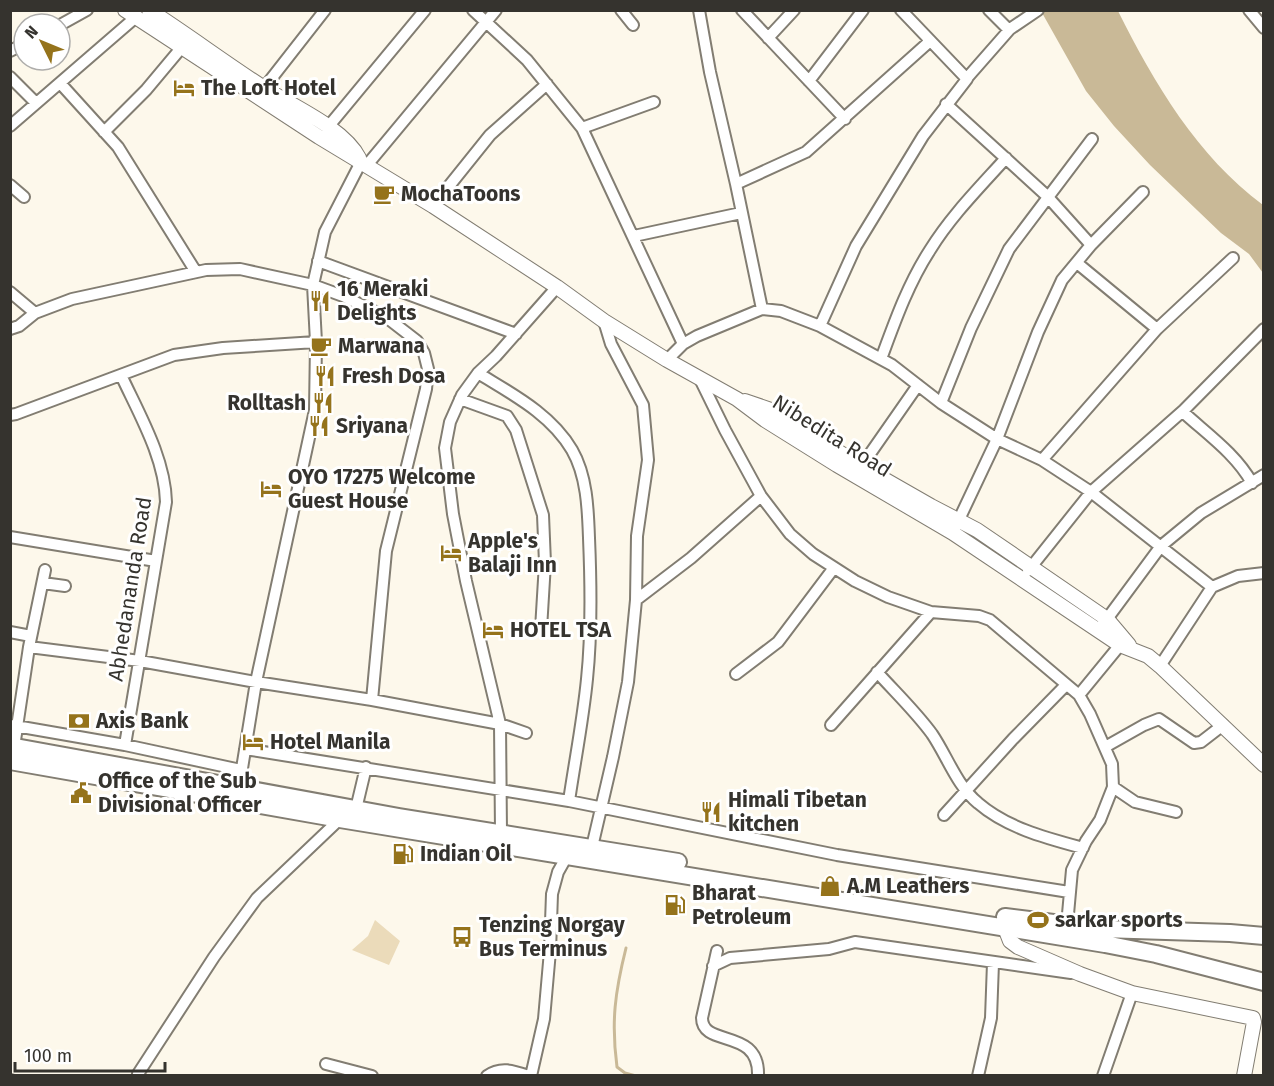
<svg xmlns="http://www.w3.org/2000/svg" width="1274" height="1086" font-family="'Fira Sans',sans-serif">
	<rect width="100%" height="100%" fill="#fdf8eb"/>
	<path fill="#ebdbba" d="M375 920 400 941 389 965 352 950 368 936Z"/>
	<path fill="#c9b997" d="M1041 11H1118C1154 83 1197 156 1263 205V273L1249 254 1221 233 1150 165 1114 126 1086 91Z"/>
	<g fill="none" stroke-linecap="round" stroke-linejoin="round">
		<path stroke="#c9b997" stroke-width="3" d="M626 948C615 992 611 1022 617 1067L625 1073 636 1076"/>
		<defs>
			<path id="minor" d="M473 10 527 60 582 128 683 344
				M621 10 633 25
				M699 10 710 72 736 184 762 309
				M742 10 845 119
				M989 10 1009 30
				M1249 10 1264 28
				M60 25 87 10
				M768 38 794 10
				M10 51 24 44
				M10 77 36 103
				M967 78 1010 29 1038 10
				M809 81 863 10
				M60 83 118 147 196 272
				M264 88 325 10
				M946 104 1047 196 1091 245
				M10 126 136 17
				M328 127 425 10
				M582 128 654 102
				M104 132 146 90 182 47
				M367 165 496 10
				M736 184 806 152 929 42
				M10 185 24 197
				M433 206 490 135 547 84
				M634 236 741 213
				M318 261 516 334
				M1077 263 1157 329
				M10 292 35 313
				M820 326 856 246 923 136 967 79 901 10
				M10 329 19 326 35 313 72 299 206 270 240 269 313 285 343 296 386 317 417 341 424 353 428 369 426 389 386 551 372 700
				M881 359C895 321 908 284 930 250 951 216 979 188 1006 158
				M667 360 683 344 697 336 762 309 781 311 820 326 892 365 941 403 997 439 1042 460 1091 492 1212 587
				M478 373C512 394 551 414 572 450 587 476 588 509 589 538 591 585 592 632 587 679 583 720 575 760 569 801
				M121 375C139 414 165 458 166 502L125 745
				M700 379 725 430 761 496 790 534 813 554 855 581 888 597 931 612 979 616 990 620 1079 695 1090 714 1112 764 1113 787 1100 820 1086 841 1072 870 1067 925
				M460 399 507 416 516 430 543 515 545 563 541 629
				M941 403 971 328 1009 249 1092 139
				M1183 412C1207 434 1236 454 1252 483
				M10 415 16 414 174 355 223 348 316 342
				M1042 460 1157 329 1233 258
				M858 471 918 385
				M955 528 997 439 1038 332 1062 280 1091 245 1143 192
				M10 537 156 561
				M1028 571 1091 492 1184 410 1264 329
				M43 583 65 586
				M636 600 691 558 761 496
				M1098 629 1107 619 1161 546 1201 513 1264 475
				M10 632 31 636
				M29 647 140 661 256 682 372 700 500 724 526 733
				M1160 666 1212 587 1238 576 1264 573
				M877 672C895 692 916 712 932 734 947 756 957 786 978 803 1007 828 1046 838 1083 848
				M736 674 778 642 833 569
				M1079 695 1120 645
				M10 725 125 745 241 770
				M831 725 931 612
				M14 747 29 647 45 570
				M1105 747 1144 725 1159 719 1194 743 1201 742 1223 725
				M245 749 569 801 837 855 1069 892
				M239 787 256 682 315 410 316 342 313 285 325 232 361 162
				M1113 787 1135 802 1176 812
				M356 809 366 767
				M944 815 1013 739 1066 685
				M501 832 500 724 466 581 453 514 445 448 450 422 462 395 478 373 496 356 557 287
				M592 847 613 757 628 682 636 600 637 536 648 460 643 405 611 344 604 321
				M717 951 702 1018C702 1048 760 1027 758 1076
				M713 966 730 958 829 949 855 942 1071 973
				M326 1064 372 1076
				M138 1074 214 957 257 898 340 819
				M487 1076C501 1066 514 1071 529 1076
				M531 1076 544 1019 550 951 552 894 558 872 567 856
				M978 1076 991 1018 993 963
				M1103 1076 1132 993"/>
			<path id="tertiary" d="M125 10 319 137 433 206 557 287 604 321 667 360 737 399 765 420 837 465 953 533 1120 645 1148 656 1160 666 1264 765
				M149 10C188 35 225 63 264 88 292 106 344 128 359 158
				M745 401 774 411 861 466 931 506 977 530 1107 619 1129 645
				M1005 928 1010 941 1018 947 1080 974 1132 993 1253 1018 1254 1022 1244 1076"/>
			<path id="primary" d="M10 746 399 817 678 862
				M10 761 340 819 1105 944 1156 954 1264 982
				M1005 917 1102 929 1230 933 1264 936"/>
		</defs>
		<use href="#minor" stroke="#827d72" stroke-width="14"/>
		<use href="#tertiary" stroke="#827d72" stroke-width="16"/>
		<use href="#primary" stroke="#827d72" stroke-width="20"/>
		<use href="#minor" stroke="#fff" stroke-width="10"/>
		<use href="#tertiary" stroke="#fff" stroke-width="14"/>
		<use href="#primary" stroke="#fff" stroke-width="16"/>
		<path stroke="#8a867e" stroke-width="3" stroke-dasharray="8 8" stroke-linecap="butt" d="M10 1074 16 1076"/>
	</g>
	<defs>
		<symbol id="hotel-bare" viewBox="-9 -9 18 18"><path d="M-6-4.5h1.5V1H6V5H4.5V3h-9V5H-6ZM-4 0a1.8 1.8 0 1 1 3.6 0ZM.5 0V-2.5h3Q6-2.5 6 0Z" fill="#95731b" stroke="#fff" stroke-width="2.5" paint-order="stroke"/></symbol>
		<symbol id="cafe-bare" viewBox="-9 -9 18 18"><path d="M-5.5-4.5H6V0H3Q3 3.5 0 3.5H-2.5Q-5.5 3.5-5.5 0ZM3-3.2v2h1.7v-2ZM-6 4.5H4V6H-6Z" fill="#95731b" stroke="#fff" stroke-width="2.5" paint-order="stroke"/></symbol>
		<symbol id="restaurant-bare" viewBox="-9 -9 18 18"><path d="M-5-6h1v4h1v-4h1v4h1v-4h1v5L-1.5 .5V6h-2V.5L-5-1ZM5-6V6H3V1.5H1.5Q1.5-4 5-6Z" fill="#95731b" stroke="#fff" stroke-width="2.5" paint-order="stroke"/></symbol>
		<symbol id="bank-bare" viewBox="-9 -9 18 18"><path d="M-6-4H6V4H-6ZM0-2.3a2.3 2.3 0 1 0 0 4.6a2.3 2.3 0 1 0 0-4.6Z" fill="#95731b" stroke="#fff" stroke-width="2.5" paint-order="stroke"/></symbol>
		<symbol id="civic-bare" viewBox="-9 -9 18 18"><path d="M-.6-6.5H3V-4.5H.6V-3L4-1V1h2V6H-6V1h2V-1L-.6-3ZM-1.2 2.5V6h2.4V2.5Z" fill="#95731b" stroke="#fff" stroke-width="2.5" paint-order="stroke"/></symbol>
		<symbol id="fuel-bare" viewBox="-9 -9 18 18"><path d="M-5.5-6h7V0h2V4h1.3V-2.5L3-4.5l.8-.8L6-3V5H2.5V1h-1V6h-7ZM-4.2-4.7v3.2H.2V-4.7Z" fill="#95731b" stroke="#fff" stroke-width="2.5" paint-order="stroke"/></symbol>
		<symbol id="shop-bare" viewBox="-9 -9 18 18"><path d="M-5-2.5h2.3a2.7 3.5 0 0 1 5.4 0H5L5.5 6h-11ZM-1.5-2.5h3a1.5 2.3 0 0 0-3 0Z" fill="#95731b" stroke="#fff" stroke-width="2.5" paint-order="stroke"/></symbol>
		<symbol id="stadium-bare" viewBox="-9 -9 18 18"><path d="M0-5a6.5 5 0 1 0 0 10a6.5 5 0 1 0 0-10ZM-3.5-1.8h7v3.6h-7Z" fill="#95731b" stroke="#fff" stroke-width="2.5" paint-order="stroke"/></symbol>
		<symbol id="bus-bare" viewBox="-9 -9 18 18"><path d="M-5-6H5V4H4V6H2V4H-2V6H-4V4H-5ZM-3.5-4V0h7V-4ZM-3.5 1.2v1.5H-2V1.2ZM2 1.2v1.5H3.5V1.2Z" fill="#95731b" stroke="#fff" stroke-width="2.5" paint-order="stroke"/></symbol>
	</defs>
	<g fill-rule="evenodd">
		<use href="#hotel-bare" x="169" y="73" width="30" height="30"/>
		<use href="#cafe-bare" x="369" y="179" width="30" height="30"/>
		<use href="#restaurant-bare" x="305" y="286" width="30" height="30"/>
		<use href="#cafe-bare" x="306" y="331" width="30" height="30"/>
		<use href="#restaurant-bare" x="310" y="361" width="30" height="30"/>
		<use href="#restaurant-bare" x="308" y="388" width="30" height="30"/>
		<use href="#restaurant-bare" x="304" y="411" width="30" height="30"/>
		<use href="#hotel-bare" x="256" y="474" width="30" height="30"/>
		<use href="#hotel-bare" x="436" y="538" width="30" height="30"/>
		<use href="#hotel-bare" x="478" y="615" width="30" height="30"/>
		<use href="#bank-bare" x="64" y="706" width="30" height="30"/>
		<use href="#hotel-bare" x="238" y="727" width="30" height="30"/>
		<use href="#civic-bare" x="66" y="778" width="30" height="30"/>
		<use href="#restaurant-bare" x="696" y="797" width="30" height="30"/>
		<use href="#fuel-bare" x="388" y="839" width="30" height="30"/>
		<use href="#shop-bare" x="815" y="871" width="30" height="30"/>
		<use href="#fuel-bare" x="660" y="890" width="30" height="30"/>
		<use href="#stadium-bare" x="1023" y="905" width="30" height="30"/>
		<use href="#bus-bare" x="447" y="922" width="30" height="30"/>
	</g>
	<g text-anchor="middle" dominant-baseline="central" stroke-width="6" stroke-linejoin="round" paint-order="stroke">
		<g font-size="21" font-weight="bold" fill="#35332e" stroke="#fff" text-anchor="start">
			<text x="201" y="88">The Loft Hotel</text>
			<text x="401" y="194">MochaToons</text>
			<text x="337" y="289">16 Meraki<tspan x="337" dy="24">Delights</tspan></text>
			<text x="338" y="346">Marwana</text>
			<text x="342" y="376">Fresh Dosa</text>
			<text x="306" y="403" text-anchor="end">Rolltash</text>
			<text x="336" y="426">Sriyana</text>
			<text x="288" y="477">OYO 17275 Welcome<tspan x="288" dy="24">Guest House</tspan></text>
			<text x="468" y="541">Apple's<tspan x="468" dy="24">Balaji Inn</tspan></text>
			<text x="510" y="630">HOTEL TSA</text>
			<text x="96" y="721">Axis Bank</text>
			<text x="270" y="742">Hotel Manila</text>
			<text x="98" y="781">Office of the Sub<tspan x="98" dy="24">Divisional Officer</tspan></text>
			<text x="728" y="800">Himali Tibetan<tspan x="728" dy="24">kitchen</tspan></text>
			<text x="420" y="854">Indian Oil</text>
			<text x="847" y="886">A.M Leathers</text>
			<text x="692" y="893">Bharat<tspan x="692" dy="24">Petroleum</tspan></text>
			<text x="1055" y="920">sarkar sports</text>
			<text x="479" y="925">Tenzing Norgay<tspan x="479" dy="24">Bus Terminus</tspan></text>
		</g>
		<g font-size="21" fill="#35332e" stroke="#fff">
			<text transform="translate(832 436) rotate(32)">Nibedita Road</text>
			<text transform="translate(130 589) rotate(-81)">Abhedananda Road</text>
		</g>
	</g>
	<rect width="1274" height="1086" fill="none" stroke="#35332e" stroke-width="24"/>
	<g transform="translate(42 42) rotate(313)"><circle r="28" fill="#ffffff" stroke="#aeadab" stroke-width="1.5"/>
	<path d="M0-4.5L10 22L0 15L-10 22Z" fill="#95731b"/>
	<text y="-9" font-size="16" font-weight="bold" text-anchor="middle" fill="#35332e">N</text>
	</g>
	<path d="M15 1062v9h150v-9" fill="none" stroke="#35332e" stroke-width="3"/>
	<text x="24" y="1062" font-size="18" fill="#35332e" stroke="#ffffff" stroke-width="4.5" paint-order="stroke">100 m</text>
</svg>
